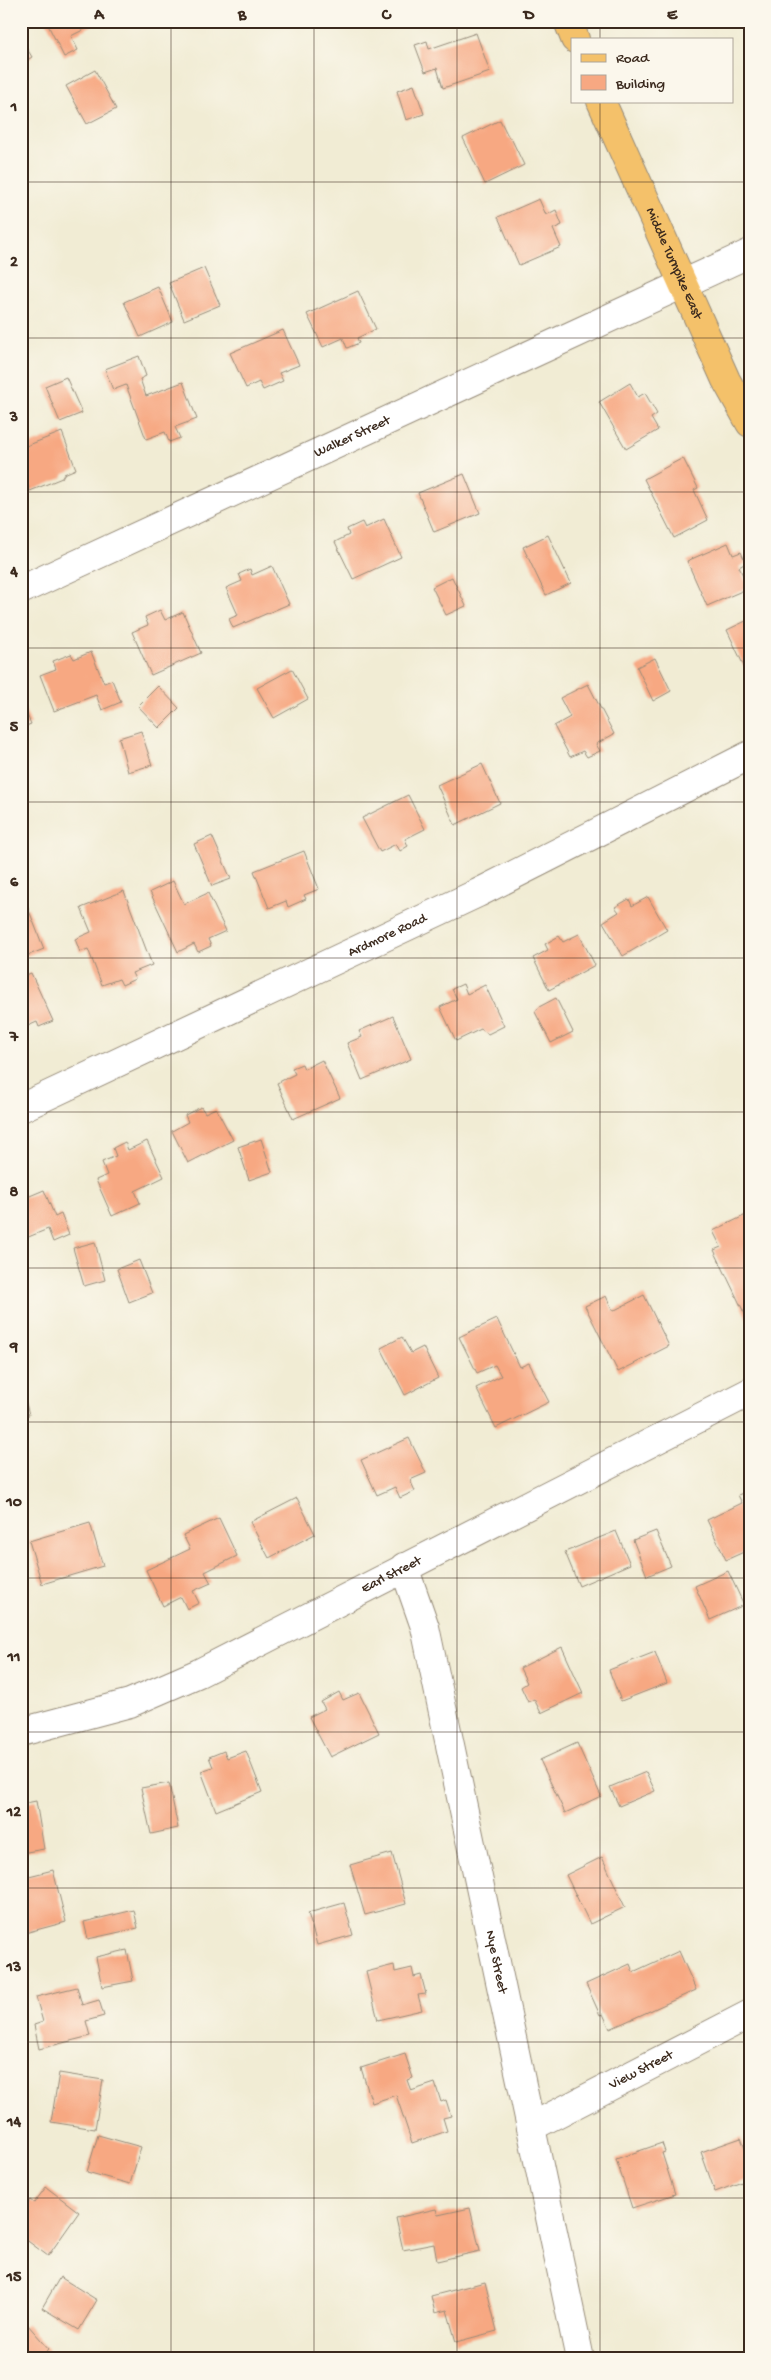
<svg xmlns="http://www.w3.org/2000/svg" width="771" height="2380" font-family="'Gochi Hand',sans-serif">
	<rect width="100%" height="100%" fill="#fbf7ec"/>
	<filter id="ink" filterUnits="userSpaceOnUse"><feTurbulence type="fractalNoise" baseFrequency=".02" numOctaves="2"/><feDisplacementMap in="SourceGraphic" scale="10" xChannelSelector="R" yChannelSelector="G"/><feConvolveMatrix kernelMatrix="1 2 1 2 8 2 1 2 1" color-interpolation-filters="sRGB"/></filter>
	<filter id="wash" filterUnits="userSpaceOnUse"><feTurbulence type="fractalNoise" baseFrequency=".0096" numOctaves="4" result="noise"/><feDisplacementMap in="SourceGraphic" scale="20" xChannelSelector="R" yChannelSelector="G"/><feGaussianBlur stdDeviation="1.12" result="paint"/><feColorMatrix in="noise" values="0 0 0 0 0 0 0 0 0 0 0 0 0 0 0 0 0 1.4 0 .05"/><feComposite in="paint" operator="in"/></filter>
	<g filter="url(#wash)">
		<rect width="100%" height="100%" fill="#f1ecd4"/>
		<g id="blocks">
			<path fill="#f7a882" d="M46 21H101L71 36 78 50 64 57Z
				M476 33 490 72 443 88 437 68 425 72 415 45 427 41 429 49Z
				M21 39 32 57 21 64Z
				M95 70 116 109 87 124 66 86Z
				M414 85 424 114 406 120 397 91Z
				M500 120 509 138H511L524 165 485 184 463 138Z
				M539 199 546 215 556 210 562 225 553 229 561 247 519 265 498 217Z
				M204 268 220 305 184 320 169 283Z
				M158 287 173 322 140 337 124 302Z
				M358 291 376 329 357 338 359 343 347 348 343 338 323 347 307 314Z
				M283 330 299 365 279 373 283 381 263 390 259 382 246 388 230 353Z
				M139 356 146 376 140 379 146 396 183 382 197 419 175 427 180 438 169 442 165 432 146 439 126 385 113 390 105 369Z
				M66 377 82 413 60 422 45 386Z
				M630 383 638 397 645 393 657 414 651 418 658 430 626 449 599 402Z
				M62 432 76 469 64 474 62 478 30 491 21 469V448Z
				M683 458 698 488 694 490 708 520 674 538 644 479Z
				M464 474 480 513 434 532 418 493Z
				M384 519 401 557 353 579 335 542 349 535 347 529 362 522 365 528Z
				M548 535 571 583 546 595 523 547Z
				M728 543 733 555 741 552 746 563 739 567 749 588 707 606 687 561Z
				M272 566 289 604 233 628 229 619 238 615 226 588 242 581 239 574 250 569 252 575Z
				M452 577 466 606 446 615 432 587Z
				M160 610 165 620 183 612 201 653 151 675 132 632 148 625 145 617Z
				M750 619V679L727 630Z
				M91 652 104 683 112 680 121 702 102 710 96 695 54 711 40 675 56 669 53 661 71 654 74 659Z
				M655 658 671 691 653 701 637 667Z
				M292 669 308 699 274 718 257 688Z
				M588 684 614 734 596 744 600 751 587 757 583 751 570 757 554 726 570 717 560 698Z
				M158 686 179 708 159 728 138 706Z
				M21 701 31 724 21 728Z
				M141 731 152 765 128 772 119 738Z
				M482 764 500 803 455 825 437 785Z
				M408 795 425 829 405 839 408 846 400 851 396 844 380 852 362 818Z
				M212 836 231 879 212 886 194 844Z
				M304 851 319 889 304 895 306 899 288 907 286 901 269 908 254 871Z
				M173 881 184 904 208 893 226 931 208 939 211 946 198 952 194 944 178 952 150 892Z
				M124 891 152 965 132 973 135 979 122 985 119 979 102 985 88 949 80 952 75 939 91 932 81 908Z
				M648 897 667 930 623 956 603 922 619 912 615 907 629 899 632 906Z
				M28 908 44 949 21 958V911Z
				M579 934 595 965 549 990 533 958 548 950 545 944 559 936 563 942Z
				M31 973 53 1021 39 1027 37 1022 21 1029V977Z
				M463 984 467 994 485 985 504 1026 488 1034 481 1029 456 1041 440 1007 457 999 452 989Z
				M556 998 573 1032 551 1043 535 1012 539 1007Z
				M393 1016 411 1059 362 1080 347 1043 362 1037 359 1031Z
				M322 1060 340 1098 293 1119 277 1083 295 1074 292 1068 302 1064 304 1069Z
				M201 1107 205 1113 216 1108 233 1140 188 1163 172 1131 188 1122 185 1115Z
				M261 1139 272 1172 249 1180 238 1147Z
				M147 1141 164 1177 135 1191 140 1203 112 1216 96 1180 107 1175 102 1162 116 1156 113 1148 125 1142 128 1150Z
				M21 1190 25 1198 44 1190 55 1217 61 1214 69 1235 53 1242 48 1229 21 1240Z
				M750 1213V1325L714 1250 721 1247 713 1231Z
				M95 1242 105 1280 84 1286 73 1248Z
				M139 1260 152 1293 129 1302 117 1269Z
				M644 1295 669 1346 618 1372 585 1306 606 1296 613 1311Z
				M497 1319 520 1367 529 1363 549 1402 496 1428 476 1388 501 1376 495 1365 477 1373 459 1337Z
				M402 1337 411 1353 423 1347 438 1378 405 1395 381 1348Z
				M21 1384 29 1415 21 1416Z
				M409 1438 426 1473 410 1480 415 1491 400 1498 395 1487 377 1495 361 1460Z
				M750 1490V1559L746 1551 726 1560 707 1520 742 1503 738 1495Z
				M297 1498 315 1534 269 1558 250 1522Z
				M219 1518 237 1556 205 1572 211 1583 193 1591 199 1603 187 1609 181 1597 163 1606 146 1570 190 1549 183 1535Z
				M90 1523 103 1566 42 1584 29 1541Z
				M616 1531 630 1564 579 1586 565 1552Z
				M656 1531 671 1566 647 1576 633 1540Z
				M728 1571 744 1605 710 1620 695 1586Z
				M562 1647 583 1693 541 1713 534 1699 528 1702 521 1687 527 1683 520 1668Z
				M655 1652 667 1683 621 1701 609 1670Z
				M339 1692 343 1700 359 1693 379 1733 330 1757 309 1717 325 1709 321 1702Z
				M577 1743 601 1796 565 1813 540 1760Z
				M224 1751 227 1758 246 1751 262 1792 216 1811 201 1771 213 1767 209 1757Z
				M646 1772 655 1791 619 1806 610 1787Z
				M169 1783 178 1828 151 1834 141 1788Z
				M36 1801 44 1849 21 1853V1804Z
				M392 1853 406 1904 365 1915 350 1865Z
				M602 1857 625 1907 590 1924 566 1875Z
				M53 1870 66 1922 21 1934V1878Z
				M344 1903 353 1935 317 1945 308 1913Z
				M134 1910 138 1928 88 1939 84 1922Z
				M127 1950 133 1981 102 1987 96 1957Z
				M679 1951 696 1990 610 2029 603 2014 600 2015 586 1984 630 1964 633 1972Z
				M394 1965 395 1972 412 1968 414 1977 421 1975 426 1994 418 1995 422 2010 378 2020 366 1972Z
				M77 1987 82 2005 99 2000 104 2016 86 2021 90 2036 39 2049 34 2025 43 2022 36 1997Z
				M405 2054 413 2078 407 2080 411 2091 435 2083 441 2102 446 2100 451 2116 443 2118 447 2131 412 2143 396 2095 372 2103 361 2068Z
				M59 2073 103 2080 95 2129 51 2122Z
				M98 2135 141 2147 130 2184 87 2172Z
				M741 2138 750 2162V2179L715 2192 701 2152Z
				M662 2143 665 2152 662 2153 675 2194 632 2208 616 2159Z
				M46 2187 79 2212 48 2256 21 2236 23 2209 30 2200 34 2203Z
				M470 2208 480 2251 437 2261 434 2244 403 2250 396 2218 436 2209 438 2215Z
				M60 2277 97 2300 79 2330 42 2308Z
				M485 2282 497 2331 456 2342 447 2310 435 2313 431 2296Z
				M27 2324 49 2349 43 2355 46 2359H21V2329Z"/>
		</g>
	</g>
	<g filter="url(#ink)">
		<use href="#blocks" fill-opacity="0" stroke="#968b79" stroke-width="1"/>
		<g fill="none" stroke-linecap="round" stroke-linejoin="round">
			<defs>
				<g id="minor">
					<path id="s1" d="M21 590 750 253"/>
					<path id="s2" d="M21 1108 478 893 750 755"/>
					<path id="s3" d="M404 1567 425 1627 580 2359"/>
					<path id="s4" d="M21 1732 130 1703 199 1673 750 1392"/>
					<path id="s5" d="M531 2127 750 2014"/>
				</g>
				<g id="major">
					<path d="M568 21 575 39"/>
					<path id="s6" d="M601 101 726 380 750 423"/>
				</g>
			</defs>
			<use href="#minor" stroke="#968b79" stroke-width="30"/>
			<use href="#major" stroke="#968b79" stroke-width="30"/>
			<use href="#minor" stroke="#fff" stroke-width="28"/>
			<use href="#major" stroke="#f4c16a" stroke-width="28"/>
		</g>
	</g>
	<path fill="none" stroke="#3b2a1e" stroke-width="1" stroke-opacity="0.55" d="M171 21V2359M314 21V2359M457 21V2359M600 21V39M600 101V2359M21 182H750M21 338H750M21 492H750M21 648H750M21 802H750M21 958H750M21 1112H750M21 1268H750M21 1422H750M21 1578H750M21 1732H750M21 1888H750M21 2042H750M21 2198H750"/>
	<g text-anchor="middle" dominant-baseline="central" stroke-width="5" stroke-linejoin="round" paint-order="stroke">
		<g font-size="14" fill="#3b2a1e" stroke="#fbf7ec">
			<text stroke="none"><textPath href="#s6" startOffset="178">Middle Turnpike East</textPath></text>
			<text stroke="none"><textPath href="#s1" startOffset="365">Walker Street</textPath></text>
			<text stroke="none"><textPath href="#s2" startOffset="405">Ardmore Road</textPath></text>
			<text stroke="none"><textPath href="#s4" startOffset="404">Earl Street</textPath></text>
			<text stroke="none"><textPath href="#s3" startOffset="406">Nye Street</textPath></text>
			<text stroke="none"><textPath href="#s5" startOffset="124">View Street</textPath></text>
		</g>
	</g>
	<rect width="771" height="2380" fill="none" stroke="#fbf7ec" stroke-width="55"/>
	<rect x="571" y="38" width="162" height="65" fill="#fbf7ec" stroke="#aea59a"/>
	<rect x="581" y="54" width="25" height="8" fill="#f4c16a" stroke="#aea59a"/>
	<text x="616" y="62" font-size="15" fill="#3b2a1e">Road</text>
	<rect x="581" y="75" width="25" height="15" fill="#f7a882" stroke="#aea59a"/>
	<text x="616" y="88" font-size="15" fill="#3b2a1e">Building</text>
	<rect x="28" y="28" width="716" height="2324" fill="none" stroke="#3b2a1e" stroke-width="2"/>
	<g font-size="16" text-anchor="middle" font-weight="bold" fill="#3b2a1e">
		<text x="99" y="19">A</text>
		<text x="242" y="19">B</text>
		<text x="386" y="19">C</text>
		<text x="529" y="19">D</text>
		<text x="672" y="19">E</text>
		<text x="14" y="111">1</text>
		<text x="14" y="266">2</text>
		<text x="14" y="421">3</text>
		<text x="14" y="576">4</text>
		<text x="14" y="731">5</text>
		<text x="14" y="886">6</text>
		<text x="14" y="1041">7</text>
		<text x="14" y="1196">8</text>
		<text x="14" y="1351">9</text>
		<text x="14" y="1506">10</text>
		<text x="14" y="1661">11</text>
		<text x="14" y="1816">12</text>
		<text x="14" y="1971">13</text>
		<text x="14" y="2126">14</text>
		<text x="14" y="2281">15</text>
	</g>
</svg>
